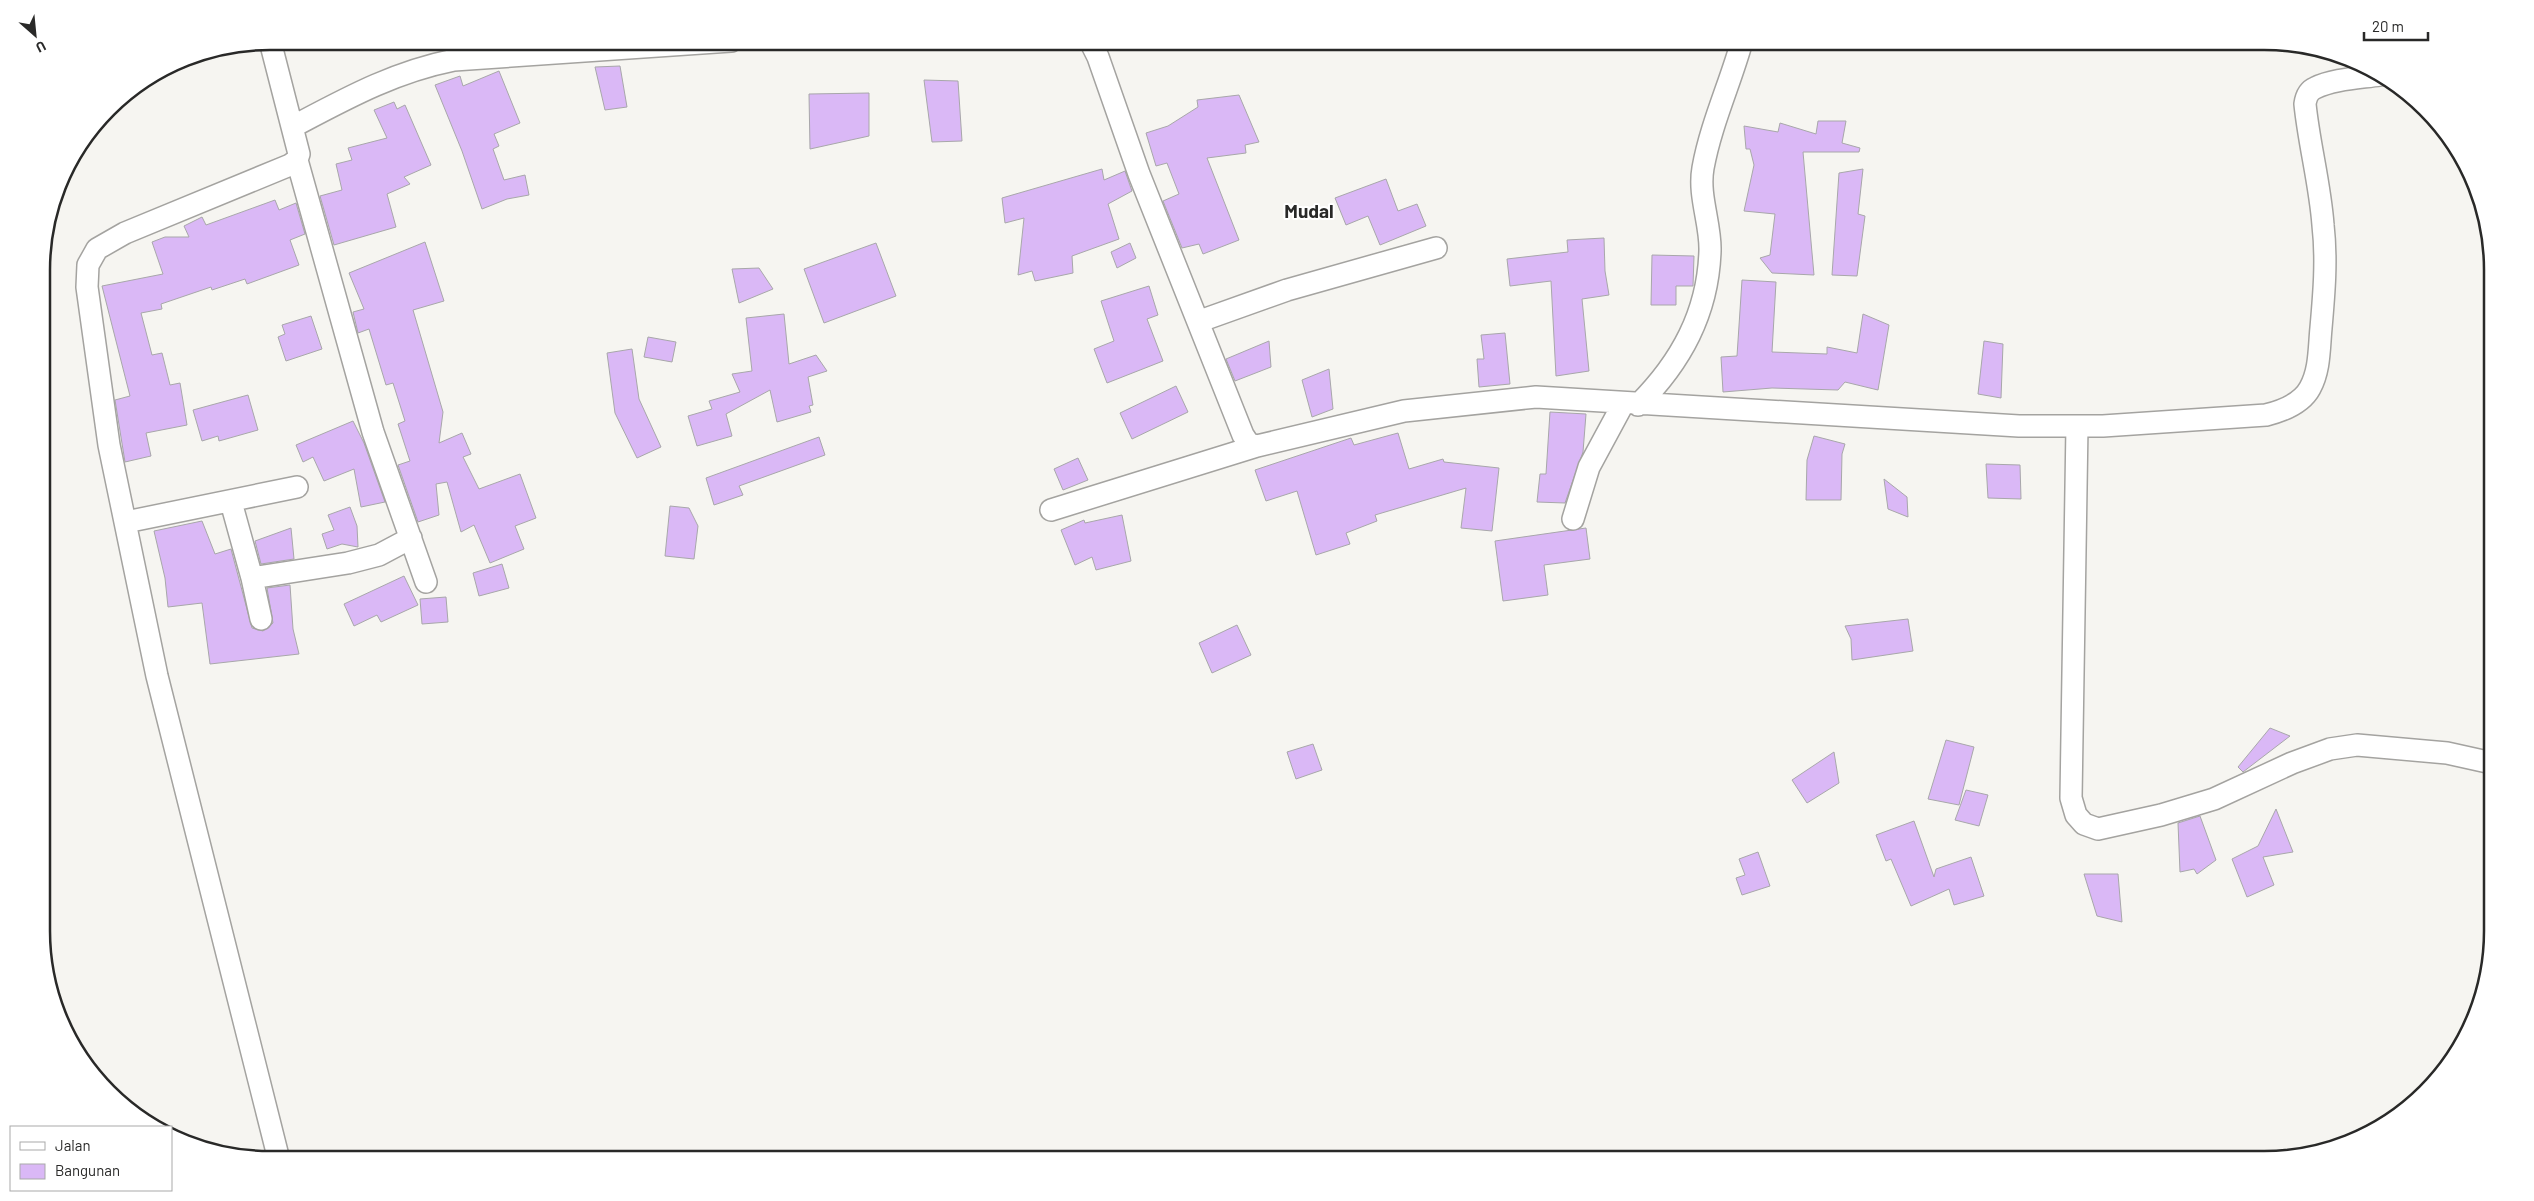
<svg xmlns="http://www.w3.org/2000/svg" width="2534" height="1201" font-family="Barlow,sans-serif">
	<rect width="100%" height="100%" fill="#f6f5f1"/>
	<path fill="#dab8f6" stroke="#a8a7aa" d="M620 66 627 107 605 110 595 67Z
		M499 71 520 123 494 134 499 146 493 149 504 180 525 175 529 195 507 199 482 209 462 151 435 85 460 76 463 86Z
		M924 80 958 81 962 141 932 142Z
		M869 93V136L810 149 809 94Z
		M1239 95 1259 142 1245 145 1246 153 1207 158 1239 240 1203 254 1199 244 1182 248 1163 201 1179 194 1167 163 1156 166 1146 133 1168 126 1198 107 1197 100Z
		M394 102 397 109 405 105 431 165 404 177 410 184 387 194 396 227 334 245 320 196 342 190 336 164 352 160 348 148 387 138 374 110Z
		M1818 121H1846L1842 143 1860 148 1859 152H1803L1814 275 1772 273 1760 258 1770 255 1775 214 1744 211 1754 165 1750 149H1746L1744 126 1778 132 1780 123 1816 134Z
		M1102 169 1104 180 1125 171 1132 191 1108 204 1119 239 1072 256 1073 273 1035 281 1032 271 1018 275 1024 218 1005 223 1002 198Z
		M1863 169 1858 214 1865 216 1857 276 1832 275 1839 173Z
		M1386 179 1398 211 1417 204 1426 226 1380 245 1368 216 1346 225 1335 198Z
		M275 200 279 210 296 203 305 234 290 240 299 265 247 284 245 279 212 290 211 287 161 304 162 309 141 313 152 355 162 353 170 385 180 383 187 425 146 433 151 456 125 462 115 400 130 396 102 286 163 274 152 242 165 237H189L184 226 202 217 206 225Z
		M1604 238 1605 271 1609 295 1582 299 1589 371 1556 376 1551 281 1510 286 1507 259 1568 252 1567 240Z
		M425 242 444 301 413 310 443 412 439 443 462 433 471 454 463 457 479 489 520 474 536 518 515 526 524 549 490 563 474 525 461 532 447 482 436 484 439 515 418 522 398 465 410 461 398 424 405 421 393 383 386 385 369 329 358 333 353 312 364 309 349 273Z
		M876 243 896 296 824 323 804 269Z
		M1130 243 1136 258 1117 268 1111 252Z
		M1652 255 1694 256 1693 286H1676V305H1651Z
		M759 268 773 289 739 303 732 269Z
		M1742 280 1776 282 1772 352 1827 354V347L1857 353 1863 314 1889 325 1878 390 1845 382 1838 390 1772 388 1723 392 1721 357 1737 356Z
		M1149 286 1158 315 1147 319 1163 361 1107 383 1094 349 1114 341 1101 301Z
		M784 314 789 364 816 355 827 371 808 377 813 405 809 406 811 412 777 422 770 390 726 414 732 436 697 446 688 416 712 409 709 401 740 392 732 374 752 371 746 318Z
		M311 316 322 349 286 361 278 337 285 334 282 325Z
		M1505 333 1510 384 1479 387 1477 359H1484L1481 335Z
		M648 337 676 342 672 362 644 357Z
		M1269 341 1271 367 1235 381 1226 359Z
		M1984 341 2003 344 2001 398 1978 394Z
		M632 349 639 399 661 447 637 458 615 413 607 353Z
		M1329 369 1333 409 1312 417 1302 380Z
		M1176 386 1188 412 1132 439 1120 413Z
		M248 395 258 430 219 441 218 436 202 441 193 410Z
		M1550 412 1586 414 1583 452 1565 503 1537 502 1540 474H1546Z
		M353 421 364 443 385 502 361 507 354 469 324 481 313 457 303 462 296 445Z
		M1398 433 1409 469 1443 459 1444 462 1499 468 1492 531 1461 528 1466 488 1375 515 1377 521 1346 533 1350 544 1316 555 1297 491 1266 501 1255 470 1351 438 1354 445Z
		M1814 436 1845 444 1842 454 1841 500H1806L1807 460Z
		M819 437 825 455 739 486 743 495 714 505 706 478Z
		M1078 458 1088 480 1063 490 1054 469Z
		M1986 464 2020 465 2021 499 1988 498Z
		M1884 479 1907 497 1908 517 1888 509Z
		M670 506 689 508 698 526 694 559 665 556Z
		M350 507 357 526 358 547 342 544 327 549 322 534 334 530 328 515Z
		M1122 515 1131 561 1096 570 1092 557 1075 565 1061 530 1084 520 1085 523Z
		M202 521 215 554 231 549 252 628 263 631 273 623 267 588 290 585 293 629 299 654 210 664 202 603 168 607 165 578 154 531Z
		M291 528 294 559 261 564 255 541Z
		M1586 528 1590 559 1544 565 1548 595 1503 601 1495 541Z
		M502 564 509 588 479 596 473 573Z
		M404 576 418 605 381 622 377 615 354 626 344 604Z
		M446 597 448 622 422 624 420 599Z
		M1908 619 1913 651 1852 660 1851 639 1845 626Z
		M1237 625 1251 655 1212 673 1199 643Z
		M2270 728 2290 736 2243 772 2238 767Z
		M1946 740 1974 747 1959 805 1928 799Z
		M1313 744 1322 770 1296 779 1287 752Z
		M1834 752 1839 783 1807 803 1792 780Z
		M1966 790 1988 795 1979 826 1955 820Z
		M2276 809 2293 852 2263 857 2274 885 2247 897 2232 859 2258 846Z
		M2200 816 2216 860 2197 874 2194 869 2180 872 2178 823Z
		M1914 821 1934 877 1936 869 1971 857 1984 896 1954 905 1949 889 1911 906 1891 859 1886 861 1876 835Z
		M1758 852 1770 886 1742 895 1736 878 1745 875 1739 859Z
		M2084 874H2118L2122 922 2097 916Z"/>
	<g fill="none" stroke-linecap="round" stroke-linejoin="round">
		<defs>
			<path id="minor" d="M270 41 299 154 297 160 290 165 125 233 97 249 88 265 87 287 109 445 157 676 279 1160
				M1090 41 1098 57 1139 174 1243 435 1249 444 1257 446 1404 411 1536 397 2019 426H2103L2266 415C2282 411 2302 403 2310 388 2320 370 2319 348 2321 328 2324 294 2327 260 2323 225 2320 184 2309 144 2305 104 2306 97 2308 91 2315 88 2333 79 2360 78 2380 75
				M294 126C347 98 394 72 454 60L731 41
				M297 160 373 432 426 582
				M1200 321 1287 290 1436 248
				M1638 405C1681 362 1708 313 1710 251 1711 224 1698 196 1703 168 1711 124 1730 84 1742 41
				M2077 426 2071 798 2076 815 2084 824 2098 829 2161 815 2214 799 2292 763 2330 749 2357 745 2447 753 2492 763
				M231 502 252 578 261 619
				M1051 510 1257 446
				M1573 519 1589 467 1623 404
				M126 522 297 487
				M252 578 348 563 379 555 411 538"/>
		</defs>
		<use href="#minor" stroke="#a4a3a0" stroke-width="24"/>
		<use href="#minor" stroke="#fff" stroke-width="21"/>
	</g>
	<g text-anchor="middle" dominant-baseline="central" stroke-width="4" stroke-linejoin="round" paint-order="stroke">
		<g font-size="19" font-weight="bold" fill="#292928" stroke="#fff">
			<text x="1309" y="210">Mudal</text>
		</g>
	</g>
	<path d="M0 0H2534V1201H0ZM270 50H2264A220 220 0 0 1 2484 270V931A220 220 0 0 1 2264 1151H270A220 220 0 0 1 50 931V270A220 220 0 0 1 270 50Z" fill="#fff" fill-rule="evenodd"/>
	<path fill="none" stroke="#292928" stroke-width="2.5" d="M270 50H2264A220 220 0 0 1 2484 270V931A220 220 0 0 1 2264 1151H270A220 220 0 0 1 50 931V270A220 220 0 0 1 270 50Z"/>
	<rect x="10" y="1126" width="162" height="65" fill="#ffffff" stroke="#a9a9a9"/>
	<rect x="20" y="1142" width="25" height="8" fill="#ffffff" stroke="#a9a9a9"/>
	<text x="55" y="1151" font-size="15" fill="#292928">Jalan</text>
	<rect x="20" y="1164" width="25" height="15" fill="#dab8f6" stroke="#a9a9a9"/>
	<text x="55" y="1176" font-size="15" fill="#292928">Bangunan</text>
	<g transform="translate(35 35) rotate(153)" stroke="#ffffff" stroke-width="4" paint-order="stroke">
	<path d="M0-4L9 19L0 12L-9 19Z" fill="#292928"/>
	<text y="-8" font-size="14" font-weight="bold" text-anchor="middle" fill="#292928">U</text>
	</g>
	<path d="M2364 32v8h64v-8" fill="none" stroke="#292928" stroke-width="2.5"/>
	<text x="2372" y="32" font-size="15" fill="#292928" stroke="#ffffff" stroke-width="4" paint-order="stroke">20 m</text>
</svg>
